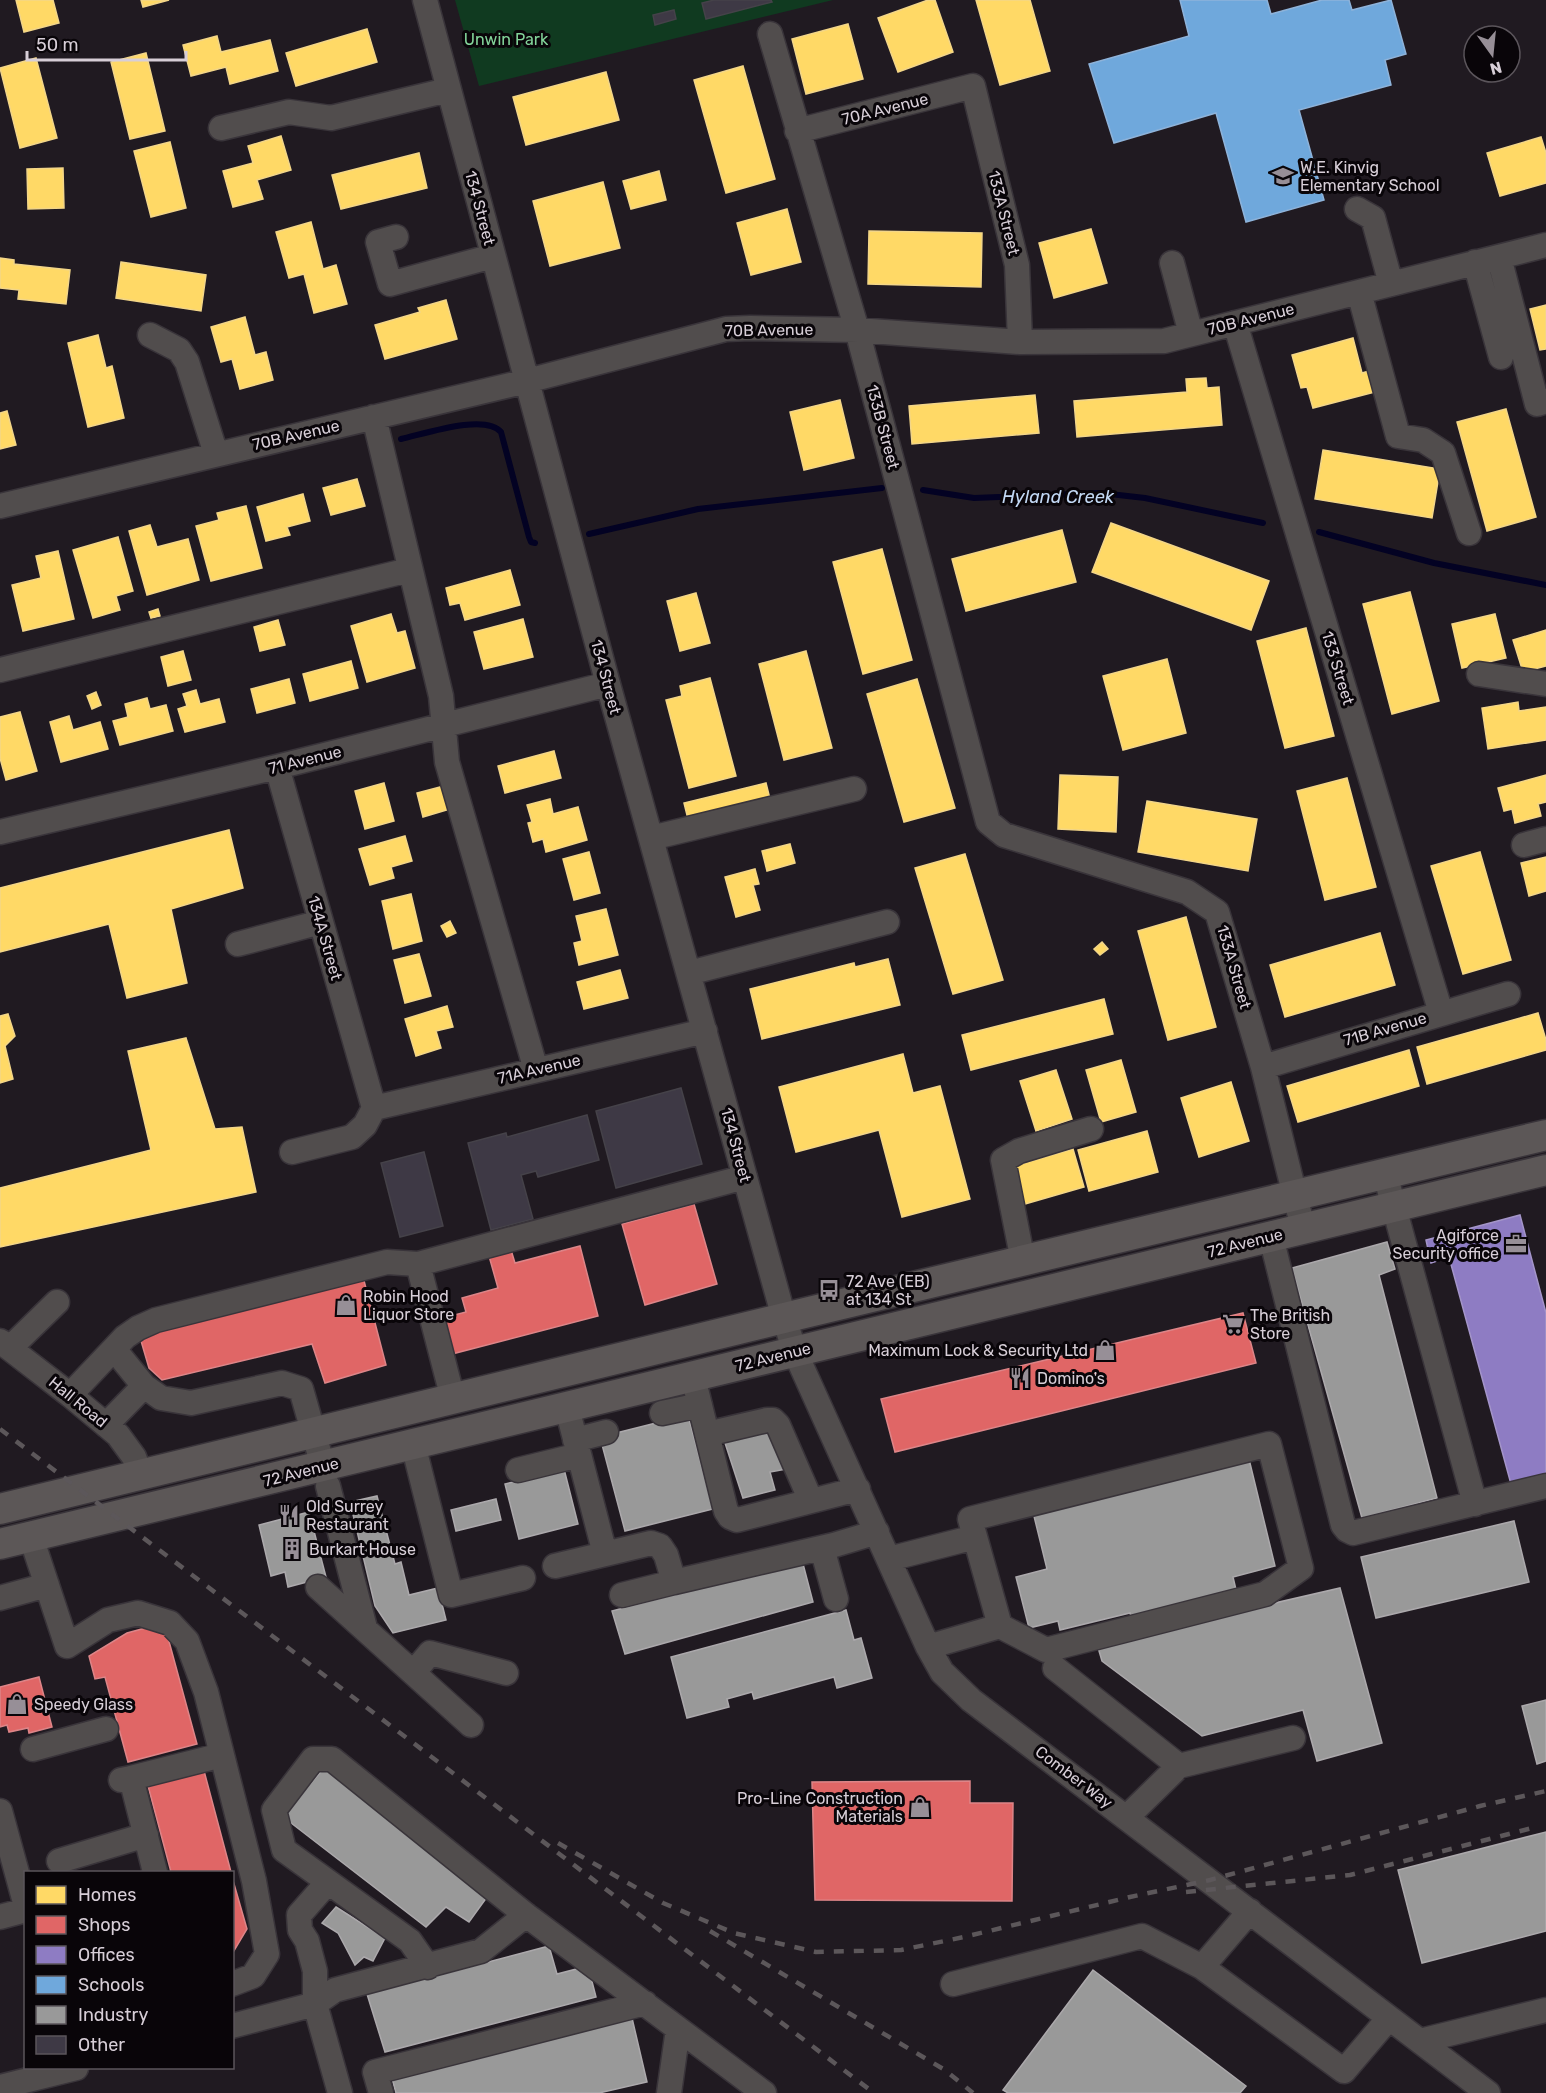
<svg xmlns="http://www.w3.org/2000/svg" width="1546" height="2093" font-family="Rubik,sans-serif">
	<rect width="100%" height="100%" fill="#201a21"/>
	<path fill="#103a20" d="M455 0H833L479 86Z"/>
	<path fill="#ffd966" stroke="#f3d688" stroke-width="1.5" d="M16 0H53L59 23 24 32Z
		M141 0H169L143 7Z
		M928 0H935L953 52 898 72 878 18Z
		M976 0H1030L1050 71 1000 85Z
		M848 24 863 79 806 94 792 39Z
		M367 29 377 62 296 86 286 53Z
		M217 36 221 52 270 40 278 71 230 84 226 67 191 76 183 45Z
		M146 53 165 131 130 139 111 62Z
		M36 58 57 138 20 148 0 68Z
		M743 66 775 179 726 193 694 80Z
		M606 72 619 120 526 145 513 97Z
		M281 136 291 170 257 180 263 199 233 207 223 171 253 163 248 146Z
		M1541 137 1546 153V183L1500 196 1487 153Z
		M170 142 186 208 151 217 134 151Z
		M419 153 427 188 341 209 332 175Z
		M63 168 64 208 28 209 27 169Z
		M659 171 666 200 631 209 623 181Z
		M603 182 620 248 550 266 533 201Z
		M787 209 801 262 751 275 737 223Z
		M311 222 323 269 336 265 347 304 314 313 304 274 289 278 276 232Z
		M1091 229 1107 283 1054 298 1039 243Z
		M869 231 982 233 981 287 868 284Z
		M0 258 14 260V264L70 270 66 304 18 299 19 290 0 288Z
		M121 262 206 275 201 311 116 298Z
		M446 300 457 339 385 359 375 325 420 312 418 308Z
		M1546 305V349L1540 350 1530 309Z
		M245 317 255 355 266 352 273 380 240 389 232 359 221 362 211 327Z
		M98 335 106 368 112 366 124 418 88 427 68 343Z
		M1353 338 1362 373 1369 371 1375 392 1313 408 1307 387 1301 388 1292 355Z
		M1206 378 1207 388 1219 387 1222 425 1077 437 1074 401 1187 392 1186 379Z
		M1035 395 1039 433 912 444 909 406Z
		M840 400 854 458 804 470 790 412Z
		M1506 409 1536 517 1487 531 1457 422Z
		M7 411 16 445 0 449V413Z
		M1323 450 1440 469 1432 518 1315 499Z
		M357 479 365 506 331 515 323 488Z
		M303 494 310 521 287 527 290 535 266 541 257 507Z
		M246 506 262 568 211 581 196 526 219 520 217 513Z
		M1111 523 1269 581 1251 630 1092 572Z
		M150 525 157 547 188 539 199 580 147 595 129 531Z
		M1062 530 1076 582 966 611 952 559Z
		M118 537 133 591 116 596 120 610 93 618 73 550Z
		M882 549 912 660 863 674 833 562Z
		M58 551 74 619 23 631 12 585 41 578 36 556Z
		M510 570 520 605 465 620 460 603 450 605 446 588Z
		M1410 592 1439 701 1392 714 1363 604Z
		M696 593 710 643 680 651 667 601Z
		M158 609 160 616 151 618 149 612Z
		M391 614 397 633 405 631 415 668 367 682 351 626Z
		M1495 614 1506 658 1462 668 1452 624Z
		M523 619 533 657 484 669 474 632Z
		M278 620 285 645 260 651 254 627Z
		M1306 628 1334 736 1285 748 1257 641Z
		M1546 630V666L1523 672 1513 640Z
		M183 651 191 680 168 686 161 657Z
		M806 651 832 748 784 760 759 664Z
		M1167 659 1186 733 1123 750 1103 676Z
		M351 661 358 688 310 701 303 674Z
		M710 678 736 776 689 788 666 700 682 696 680 686Z
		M289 679 295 703 257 713 251 689Z
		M917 679 955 808 904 822 867 694Z
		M196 690 200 704 219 699 225 722 185 732 178 709 187 706 183 694Z
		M96 692 101 705 92 709 87 696Z
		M147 698 150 709 166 705 173 731 120 745 113 721 128 717 125 704Z
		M1518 702 1519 711 1546 707V740L1488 749 1482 708Z
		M20 712 37 771 6 780 0 758V717Z
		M69 716 73 730 100 722 108 749 61 762 50 722Z
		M554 751 561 778 505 793 498 766Z
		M1060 775 1118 777 1116 832 1058 829Z
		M1546 775V802L1538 804 1541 816 1515 823 1512 809 1504 811 1498 788Z
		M1347 778 1376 887 1325 900 1297 791Z
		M384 783 394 821 365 829 355 791Z
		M766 783 770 799 688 819 684 803Z
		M444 786 450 809 423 817 417 793Z
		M550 799 553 814 578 807 587 840 546 852 543 839 533 842 528 823 532 822 527 805Z
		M1147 801 1257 819 1248 871 1138 852Z
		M229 830 243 888 171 909 187 983 127 998 109 924 0 952V888Z
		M405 836 412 861 391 867 394 878 370 885 359 849Z
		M790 844 795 863 767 871 762 851Z
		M589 852 600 893 574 900 563 859Z
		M1480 852 1511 960 1463 974 1431 866Z
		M965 854 1003 980 953 994 915 868Z
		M1546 857V891L1529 896 1521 863Z
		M755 869 759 884 753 885 760 910 736 917 725 877Z
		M411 894 422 941 393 949 382 901Z
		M606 909 618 955 579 965 574 943 582 941 576 916Z
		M1186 917 1216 1027 1168 1040 1138 931Z
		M450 921 456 933 447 937 441 926Z
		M1380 933 1395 985 1285 1017 1270 965Z
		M1102 942 1108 949 1100 955 1094 949Z
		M419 954 431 996 405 1003 394 960Z
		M888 959 900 1005 762 1039 750 989 854 963 855 967Z
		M620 970 628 998 584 1009 577 982Z
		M1104 999 1113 1034 971 1070 962 1035Z
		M447 1006 453 1027 436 1031 441 1048 416 1056 405 1019Z
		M1538 1013 1546 1040V1050L1427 1084 1417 1047Z
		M8 1014 15 1036 5 1046 13 1079 0 1083V1016Z
		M186 1038 215 1129 242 1127 256 1192 0 1247V1188L151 1150 128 1051Z
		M1409 1050 1419 1086 1298 1122 1287 1086Z
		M903 1054 913 1093 940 1086 970 1199 902 1217 879 1130 796 1152 779 1087Z
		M1121 1060 1136 1112 1101 1122 1086 1070Z
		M1056 1070 1072 1119 1036 1131 1020 1081Z
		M1231 1082 1249 1141 1199 1157 1181 1098Z
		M1147 1131 1158 1172 1089 1191 1078 1150Z
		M1073 1149 1084 1187 1018 1206 1007 1168Z"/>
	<path fill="#e06666" stroke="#dd8588" stroke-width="1.5" d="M694 1204 717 1284 645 1305 622 1224Z
		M580 1246 598 1316 452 1354 443 1318 466 1312 462 1298 498 1288 489 1256 511 1250 515 1263Z
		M362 1273 386 1365 325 1383 312 1344 162 1380 149 1368 139 1334Z
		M1243 1313 1256 1363 895 1452 881 1399Z
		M164 1623 197 1744 128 1762 105 1677 95 1679 89 1656 127 1633Z
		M39 1677 52 1727 29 1733 28 1728 9 1732 7 1725 0 1727V1687Z
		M203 1767 231 1872H171L147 1782Z
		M970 1781V1803H1013L1012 1901 815 1900 812 1782Z
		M232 1877 247 1929 232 1954Z"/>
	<path fill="#8e7cc3" stroke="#a495c9" stroke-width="1.5" d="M1520 1215 1546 1313V1474L1511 1484 1449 1257 1431 1263 1426 1240Z"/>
	<path fill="#6fa8dc" stroke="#8eb3da" stroke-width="1.5" d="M1180 0H1267L1271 14 1322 0H1349L1352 10 1391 0 1406 54 1385 60 1391 85 1299 110 1324 200 1246 222 1216 113 1114 143 1089 64 1189 36Z"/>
	<path fill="#999" stroke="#aca9ac" stroke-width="1.5" d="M1387 1242 1395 1269 1379 1275 1437 1498 1362 1518 1292 1268Z
		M688 1415 713 1509 625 1531 600 1437Z
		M768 1428 787 1469 770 1472 775 1490 743 1498 725 1443Z
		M1248 1455 1275 1566 1233 1577 1237 1594 1132 1620 1130 1613 1060 1630 1058 1621 1029 1628 1016 1577 1047 1569 1032 1508Z
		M564 1469 578 1524 519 1539 505 1484Z
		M377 1496 395 1564 401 1562 409 1595 438 1588 446 1620 393 1633 375 1606 350 1502Z
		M496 1499 501 1520 456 1531 451 1510Z
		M309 1512 326 1577 288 1587 285 1572 271 1576 259 1525Z
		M1514 1521 1529 1582 1376 1618 1361 1557Z
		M802 1560 813 1602 625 1654 612 1611Z
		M1340 1588 1382 1743 1317 1761 1303 1710 1202 1736 1102 1661 1097 1644Z
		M846 1610 854 1640 861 1638 872 1678 837 1688 834 1677 754 1699 752 1692 727 1699 729 1707 687 1718 671 1657Z
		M1546 1700V1761L1537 1764 1522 1706Z
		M325 1767 490 1893 469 1922 446 1907 426 1927 282 1816Z
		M1546 1832V1931L1422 1963 1398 1870Z
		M336 1907 385 1938 373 1961 364 1957 355 1965 338 1933 322 1923Z
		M549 1946 557 1974 588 1966 596 1997 385 2052 367 1994Z
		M1093 1970 1246 2086 1240 2093H1008L1003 2090Z
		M632 2018 647 2082 599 2093H396L390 2071Z"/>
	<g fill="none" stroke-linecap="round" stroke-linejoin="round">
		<path stroke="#030223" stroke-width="6" d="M401 439C424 434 485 413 501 432L529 537 531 542 535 543
			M923 490 974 498 1101 493 1145 498 1263 523
			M1319 532 1434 563 1546 585
			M589 534 698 509 882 488"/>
	</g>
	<path fill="#3e3945" stroke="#454249" stroke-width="1.5" d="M714 0H771L772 2 706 19 702 3Z
		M674 10 676 19 655 25 653 15Z
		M681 1088 702 1164 616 1188 596 1111Z
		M587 1115 599 1160 538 1177 536 1171 521 1175 533 1219 491 1230 468 1143 506 1133 507 1137Z
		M424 1152 443 1226 400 1237 381 1163Z"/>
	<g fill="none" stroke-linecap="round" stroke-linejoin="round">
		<defs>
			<path id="minor" d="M425 0 608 684 784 1318 795 1352 928 1647 942 1672 971 1700 1488 2093
				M770 34 857 330 988 822 1004 835 1187 892 1217 912 1263 1067 1303 1228
				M221 128 289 112 331 118 448 90
				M797 131 973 86 1017 265 1020 342
				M1357 209 1373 218 1391 284
				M396 237 378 242 390 284 493 256
				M1499 257 1537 404 1546 401
				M1475 262 1501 357
				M1172 263 1191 334
				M1359 292 1398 436 1423 440 1443 453 1469 533
				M1235 323 1441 1013
				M150 335 179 350 187 362 216 454
				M374 417 441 696 447 762 536 1070
				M0 506 527 381 726 329 750 328 857 330 1020 342 1164 341 1546 245
				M0 670 409 570
				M1479 674 1546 684
				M277 767 374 1108
				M0 832 277 767 608 684
				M651 838 854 789
				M1524 845 1546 839
				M238 944 321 922
				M689 973 887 922
				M1263 1067 1508 994
				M374 1108 705 1031
				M292 1152 352 1137 365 1125 374 1108
				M1385 1174 1475 1504
				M1271 1237 1343 1525 1347 1530 1353 1533 1546 1486
				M1023 1261 1003 1160 1019 1151 1091 1129
				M418 1264 453 1399
				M0 1341 70 1395 118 1435 134 1457 141 1475
				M10 1348 57 1302
				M114 1349 144 1386 161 1398 191 1403 282 1383 301 1389 323 1466
				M693 1377 726 1511 730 1517 737 1520 858 1489
				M70 1395 125 1337 138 1328 156 1320 387 1262 418 1264 745 1177
				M567 1408 605 1554 651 1543 660 1546 666 1555 674 1582 834 1545 877 1532
				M662 1413 700 1405
				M106 1425 144 1386
				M707 1434 767 1420H773L778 1425 811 1501
				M575 1440 606 1432
				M413 1444 451 1595 523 1578
				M518 1470 579 1455
				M328 1486 365 1628
				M31 1537 67 1646 108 1620 138 1613 170 1623 187 1641 206 1692 254 1881 267 1954 253 1976 232 1984
				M822 1548 836 1599
				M889 1559 975 1537
				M555 1566 605 1554
				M318 1587 471 1725
				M622 1595 674 1582
				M0 1598 47 1585
				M928 1647 1000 1626 1046 1650 1265 1594 1301 1568 1269 1444 970 1519 1000 1626
				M1055 1668 1179 1766 1127 1817
				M414 1672 430 1653 506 1673
				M33 1749 106 1729
				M1179 1766 1293 1738
				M131 1778 222 1755
				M121 1780 131 1778 155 1872
				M0 1811 26 1906
				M59 1861 146 1835
				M328 1882 299 1915 300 1930 307 1941 315 1971V2004L340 2093
				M0 1917 26 1910
				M428 1967 410 1941 284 1850 274 1810 313 1759H332L526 1915 764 2093
				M1202 1967 1344 2071 1389 2018
				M953 1984 1142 1936 1202 1967 1250 1911
				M232 2026 315 2004 335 1990 481 1951 526 1915
				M1420 2041 1546 2010
				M0 2087 76 2068
				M381 2093 375 2072 645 2003
				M669 2093 678 2029"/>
			<path id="major" d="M0 1509 784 1318 1546 1135
				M0 1544 1546 1170"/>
		</defs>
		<use href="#minor" stroke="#39343a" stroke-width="27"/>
		<use href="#major" stroke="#39343a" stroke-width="33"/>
		<use href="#minor" stroke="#514d4d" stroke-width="24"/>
		<use href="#major" stroke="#5c5757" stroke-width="30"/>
		<path stroke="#5c575a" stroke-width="4.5" stroke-dasharray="10 10" stroke-linecap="butt" d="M0 1429 874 2093
			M558 1843 663 1903 734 1933 816 1952 901 1950 964 1937 1130 1897 1210 1880 1480 1806 1546 1791
			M1186 1892 1350 1875 1536 1827
			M710 1931 945 2070 973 2093"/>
	</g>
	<defs>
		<symbol id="school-bare" viewBox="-9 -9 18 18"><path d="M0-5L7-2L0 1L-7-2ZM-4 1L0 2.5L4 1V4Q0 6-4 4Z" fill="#978f97" stroke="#090509" stroke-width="2.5" paint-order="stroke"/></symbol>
		<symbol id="office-bare" viewBox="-9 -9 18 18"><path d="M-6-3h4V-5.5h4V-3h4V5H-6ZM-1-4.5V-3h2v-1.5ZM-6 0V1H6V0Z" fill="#978f97" stroke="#090509" stroke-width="2.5" paint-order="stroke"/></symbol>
		<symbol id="bus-bare" viewBox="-9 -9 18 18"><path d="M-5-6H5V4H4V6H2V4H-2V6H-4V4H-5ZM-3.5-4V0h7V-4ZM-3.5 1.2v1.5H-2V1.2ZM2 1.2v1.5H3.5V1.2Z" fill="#978f97" stroke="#090509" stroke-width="2.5" paint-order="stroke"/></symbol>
		<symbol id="shop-bare" viewBox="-9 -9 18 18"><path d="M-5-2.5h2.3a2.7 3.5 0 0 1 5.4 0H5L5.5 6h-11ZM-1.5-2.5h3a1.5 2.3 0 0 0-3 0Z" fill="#978f97" stroke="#090509" stroke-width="2.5" paint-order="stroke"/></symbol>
		<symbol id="supermarket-bare" viewBox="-9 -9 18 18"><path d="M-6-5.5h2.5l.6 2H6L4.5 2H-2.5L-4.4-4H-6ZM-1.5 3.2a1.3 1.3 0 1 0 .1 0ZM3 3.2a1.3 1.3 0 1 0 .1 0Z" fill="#978f97" stroke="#090509" stroke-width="2.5" paint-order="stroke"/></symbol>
		<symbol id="restaurant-bare" viewBox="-9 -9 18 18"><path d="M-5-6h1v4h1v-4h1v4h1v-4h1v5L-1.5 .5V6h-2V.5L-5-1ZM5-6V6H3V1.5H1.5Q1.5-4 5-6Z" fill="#978f97" stroke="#090509" stroke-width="2.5" paint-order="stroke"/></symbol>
		<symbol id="building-bare" viewBox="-9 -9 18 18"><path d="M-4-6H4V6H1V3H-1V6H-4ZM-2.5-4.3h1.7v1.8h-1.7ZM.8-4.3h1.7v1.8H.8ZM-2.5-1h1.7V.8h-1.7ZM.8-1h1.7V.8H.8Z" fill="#978f97" stroke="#090509" stroke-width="2.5" paint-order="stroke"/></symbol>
	</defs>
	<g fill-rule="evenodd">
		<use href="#school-bare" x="1268" y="161" width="30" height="30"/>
		<use href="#office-bare" x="1501" y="1229" width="30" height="30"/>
		<use href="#bus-bare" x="814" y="1275" width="30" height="30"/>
		<use href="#shop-bare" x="331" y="1290" width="30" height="30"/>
		<use href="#supermarket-bare" x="1218" y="1309" width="30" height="30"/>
		<use href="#shop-bare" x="1090" y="1335" width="30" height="30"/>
		<use href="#restaurant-bare" x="1005" y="1363" width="30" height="30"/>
		<use href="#restaurant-bare" x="274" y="1500" width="30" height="30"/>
		<use href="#building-bare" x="277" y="1534" width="30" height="30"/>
		<use href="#shop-bare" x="2" y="1689" width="30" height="30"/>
		<use href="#shop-bare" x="905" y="1792" width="30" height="30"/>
	</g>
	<g text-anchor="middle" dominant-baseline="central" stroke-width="6" stroke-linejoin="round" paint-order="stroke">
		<g font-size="16" fill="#83d49a" stroke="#090509">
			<text x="506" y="39">Unwin Park</text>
		</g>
		<g font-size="16" fill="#d7ced7" stroke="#090509">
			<text transform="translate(885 109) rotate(-14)">70A Avenue</text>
			<text transform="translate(480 208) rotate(75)">134 Street</text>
			<text transform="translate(1004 213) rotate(76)">133A Street</text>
			<text transform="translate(1251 319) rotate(-14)">70B Avenue</text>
			<text transform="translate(769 330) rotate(-1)">70B Avenue</text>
			<text transform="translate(883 427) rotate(75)">133B Street</text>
			<text transform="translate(296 435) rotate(-13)">70B Avenue</text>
			<text transform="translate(1338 668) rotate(73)">133 Street</text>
			<text transform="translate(606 677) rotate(75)">134 Street</text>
			<text transform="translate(305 760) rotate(-14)">71 Avenue</text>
			<text transform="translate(325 938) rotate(74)">134A Street</text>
			<text transform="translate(1234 967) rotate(74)">133A Street</text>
			<text transform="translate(1385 1029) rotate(-16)">71B Avenue</text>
			<text transform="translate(539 1069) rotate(-13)">71A Avenue</text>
			<text transform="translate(736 1145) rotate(75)">134 Street</text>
			<text transform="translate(1245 1243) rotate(-14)">72 Avenue</text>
			<text transform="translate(773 1357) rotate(-14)">72 Avenue</text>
			<text transform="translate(78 1402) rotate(39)">Hall Road</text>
			<text transform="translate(301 1472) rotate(-14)">72 Avenue</text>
			<text transform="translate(1074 1777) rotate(37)">Comber Way</text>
		</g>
		<g font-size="16" fill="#d7ced7" stroke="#090509" text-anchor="start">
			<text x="1300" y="167">W.E. Kinvig<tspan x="1300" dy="18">Elementary School</tspan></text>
			<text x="1499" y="1235" text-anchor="end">Agiforce<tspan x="1499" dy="18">Security office</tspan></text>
			<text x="846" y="1281">72 Ave (EB)<tspan x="846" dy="18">at 134 St</tspan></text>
			<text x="363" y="1296">Robin Hood<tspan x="363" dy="18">Liquor Store</tspan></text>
			<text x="1250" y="1315">The British<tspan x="1250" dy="18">Store</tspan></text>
			<text x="1088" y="1350" text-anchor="end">Maximum Lock &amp; Security Ltd</text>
			<text x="1037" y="1378">Domino's</text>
			<text x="306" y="1506">Old Surrey<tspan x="306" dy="18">Restaurant</tspan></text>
			<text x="309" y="1549">Burkart House</text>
			<text x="34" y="1704">Speedy Glass</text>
			<text x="903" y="1798" text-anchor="end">Pro-Line Construction<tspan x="903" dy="18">Materials</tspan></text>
		</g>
		<g font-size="18" font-style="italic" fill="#c2d8f4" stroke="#090509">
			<text x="1058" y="497">Hyland Creek</text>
		</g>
	</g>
	<rect x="24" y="1871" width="210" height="198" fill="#090509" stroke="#5b555b" stroke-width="1.5"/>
	<rect x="36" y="1886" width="30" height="18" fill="#ffd966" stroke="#5b555b" stroke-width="1.5"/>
	<text x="78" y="1901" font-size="18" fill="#d7ced7">Homes</text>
	<rect x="36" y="1916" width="30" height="18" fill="#e06666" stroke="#5b555b" stroke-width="1.5"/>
	<text x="78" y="1931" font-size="18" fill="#d7ced7">Shops</text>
	<rect x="36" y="1946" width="30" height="18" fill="#8e7cc3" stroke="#5b555b" stroke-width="1.5"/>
	<text x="78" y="1961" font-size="18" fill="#d7ced7">Offices</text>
	<rect x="36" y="1976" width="30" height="18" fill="#6fa8dc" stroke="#5b555b" stroke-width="1.5"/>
	<text x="78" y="1991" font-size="18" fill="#d7ced7">Schools</text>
	<rect x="36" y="2006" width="30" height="18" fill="#999999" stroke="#5b555b" stroke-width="1.5"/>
	<text x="78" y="2021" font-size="18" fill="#d7ced7">Industry</text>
	<rect x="36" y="2036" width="30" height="18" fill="#3e3945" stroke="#5b555b" stroke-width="1.5"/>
	<text x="78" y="2051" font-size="18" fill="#d7ced7">Other</text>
	<g transform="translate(1492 54) rotate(165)"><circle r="28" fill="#090509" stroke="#5b555b" stroke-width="1.5"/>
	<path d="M0-4.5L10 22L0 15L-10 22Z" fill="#978f97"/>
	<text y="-9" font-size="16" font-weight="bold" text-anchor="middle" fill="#d7ced7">N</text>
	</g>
	<path d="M27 51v9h159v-9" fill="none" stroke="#d7ced7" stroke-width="3"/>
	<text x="36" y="51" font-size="18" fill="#d7ced7" stroke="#090509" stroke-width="4.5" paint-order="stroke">50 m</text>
</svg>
